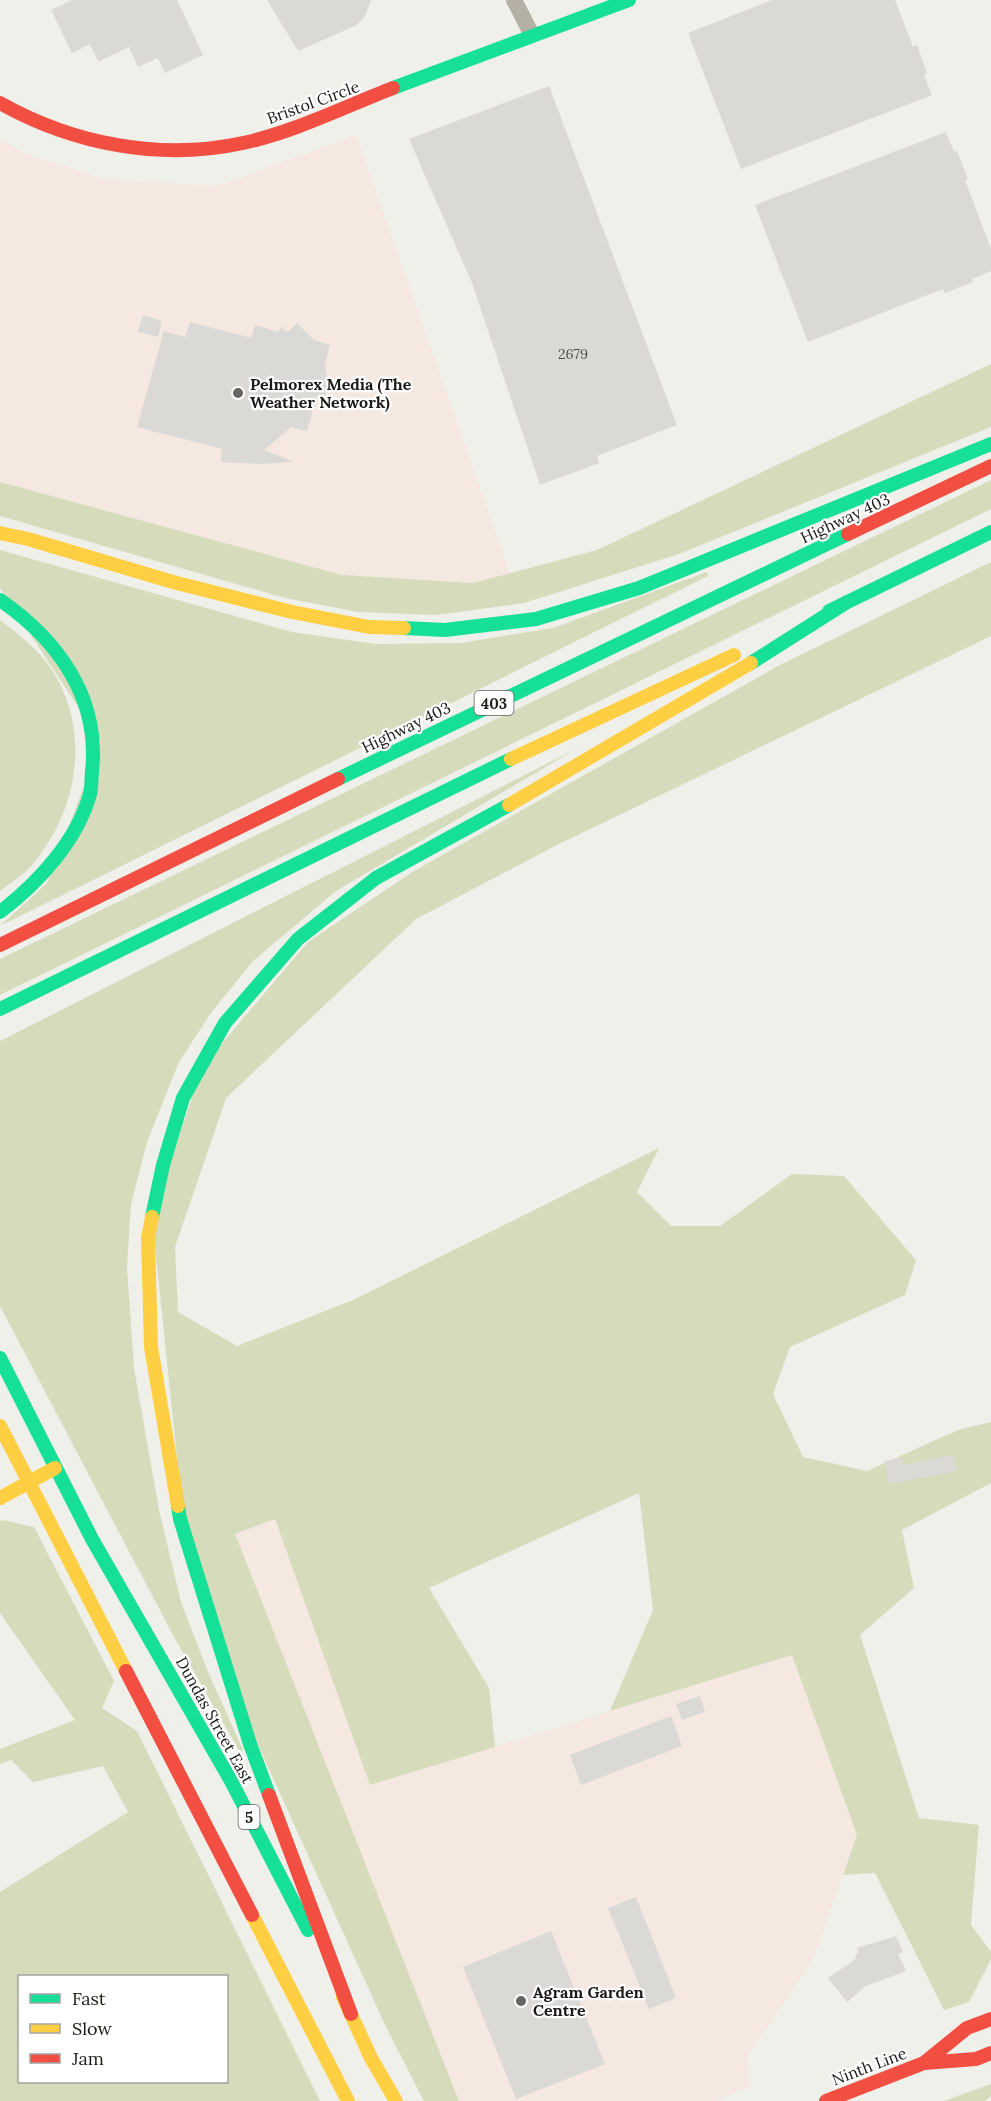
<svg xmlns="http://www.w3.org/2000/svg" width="991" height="2101" font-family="Lora,serif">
	<rect width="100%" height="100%" fill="#f0f0eb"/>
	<path fill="#f5e8e0" d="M356 135 510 573 473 583 342 575 0 482V138L26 154 105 179 218 186Z
		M275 1519 371 1785 792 1655 857 1835 813 1960 747 2057 751 2087 713 2101H459L234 1535Z"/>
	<path fill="#d5dbbb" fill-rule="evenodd" d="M991 364V427L679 554 524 603 436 615 358 612 285 598 0 516V482L342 575 473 583 597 550Z
		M991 480V509L0 995V959Z
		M0 550 292 632 376 644 461 643 553 628 707 572 708 576 0 926 47 883 101 742 0 588Z
		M991 562V636L559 844 416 919 226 1098 175 1247 178 1312 237 1346 353 1300 659 1148 637 1192 671 1226H720L792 1174 844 1176 916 1260 905 1295 790 1347 773 1394 803 1457 867 1471 958 1430 991 1422V1483L902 1530 914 1588 860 1635 919 1818 979 1825 971 1925 991 1952V1959L969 2002 944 2010 875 1873 843 1875 857 1835 792 1655 610 1711 653 1610 639 1493 429 1588 489 1688 495 1747 370 1785 275 1519 235 1534 459 2101H424L386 2027 234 1692 183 1515 152 1218 202 1067 308 942 414 871 778 666Z
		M0 620C18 634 37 648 50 667 92 729 79 810 32 865 24 875 10 883 0 891Z
		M576 749 336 891 253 961 210 1014 178 1064 147 1142 131 1204 127 1267 134 1368 159 1510 181 1602 208 1672 243 1750 240 1752 174 1637 0 1306V1041Z
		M2 1520 34 1527 114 1681 102 1708 137 1731 320 2101H0V1892L128 1812 103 1766 33 1782 11 1760 0 1764V1749L75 1720 0 1613V1521ZM20 1976H226V2082H20Z
		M991 2084V2096L985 2101H944Z"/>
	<path fill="#dad9d5" d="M72 0H177L203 55 165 73 158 58 138 67 129 47 98 62 90 44 72 53 51 10Z
		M267 0H371L365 16 357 25 298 51Z
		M772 0H895L913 47 917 45 927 73 924 75 932 95 741 169 688 33Z
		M549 86 677 425 597 456 599 463 540 485 472 283 409 139Z
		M946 132 954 152 957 151 968 179 965 180 991 249V271L972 279 973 282 945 293 943 289 808 342 755 205Z
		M143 315 162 321 158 337 138 332Z
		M190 322 251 338 255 325 278 332 281 327 288 332 297 323 314 340 330 345 325 363 327 379 325 398 317 396 307 431 291 427 264 450 294 462 260 464 221 462 222 449 137 427 164 331 185 337Z
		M953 1455 957 1471 889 1484 884 1461 902 1458 903 1465Z
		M700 1696 705 1712 682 1720 676 1704Z
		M671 1716 682 1746 581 1785 570 1755Z
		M636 1897 676 1998 649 2009 608 1908Z
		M551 1931 605 2064 516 2099 463 1967Z
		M896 1936 903 1952 898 1954 906 1971 866 1986 847 2002 828 1978 856 1959 855 1955 859 1953 857 1948Z"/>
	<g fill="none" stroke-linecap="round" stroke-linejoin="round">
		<path stroke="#b4b1a4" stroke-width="16" d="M514 0 532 35"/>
		<path stroke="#16e098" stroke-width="14" d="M393 88 629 0
			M0 600C58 640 100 698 92 771 91 779 92 787 90 794 77 841 38 883 0 912
			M829 611 991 532
			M404 628 445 630 536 619 639 588 991 444
			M751 663 847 602
			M338 779 848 534
			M0 1009 511 759
			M152 1217 163 1165 183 1098 225 1023 298 939 376 878 509 805
			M0 1358 92 1539 231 1781 308 1930
			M178 1506 180 1519 250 1744 269 1795"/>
		<path stroke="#ffcf43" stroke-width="14" d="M0 533 28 539 173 582 292 612 369 627 404 628
			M511 759 734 655
			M509 805 751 663
			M152 1217 148 1238 151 1347 178 1506
			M0 1426 126 1671
			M0 1498 55 1468
			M252 1915 348 2101
			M343 1997 371 2058 396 2101"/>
		<path stroke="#f24e42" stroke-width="14" d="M0 103C73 144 160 161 243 143 294 132 344 107 393 88
			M848 534 991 466
			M0 945 338 779
			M126 1671 252 1915
			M269 1795 351 2014
			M924 2063 967 2028 991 2019
			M826 2101 924 2063 976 2059 991 2053"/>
	</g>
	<g fill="#666561" stroke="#fff" stroke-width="2">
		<circle cx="238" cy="393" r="6"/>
		<circle cx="521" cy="2001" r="6"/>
	</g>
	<g text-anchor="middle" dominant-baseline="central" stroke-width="4.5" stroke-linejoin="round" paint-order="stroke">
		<g font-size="14" fill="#4c4b48">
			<text x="573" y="354">2679</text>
		</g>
		<g fill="#fff" stroke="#5f5f5d" stroke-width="1.5">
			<rect x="474.5" y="691" width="39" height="24" rx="4.5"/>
			<rect x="238.5" y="1805" width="21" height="24" rx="4.5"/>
		</g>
		<g font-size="15" font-weight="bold" fill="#1b1a17">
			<text x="494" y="703">403</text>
			<text x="249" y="1817">5</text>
		</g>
		<g font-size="16" fill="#1b1a17" stroke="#fff">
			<text transform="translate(313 102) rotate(-20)">Bristol Circle</text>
			<text transform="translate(845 518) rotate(-25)">Highway 403</text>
			<text transform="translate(406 727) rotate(-26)">Highway 403</text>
			<text transform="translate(215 1720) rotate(61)">Dundas Street East</text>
			<text transform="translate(869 2066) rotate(-21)">Ninth Line</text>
		</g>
		<g font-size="16" font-weight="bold" fill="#1b1a17" stroke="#fff" text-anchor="start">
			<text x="250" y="384">Pelmorex Media (The<tspan x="250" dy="18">Weather Network)</tspan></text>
			<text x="533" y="1992">Agram Garden<tspan x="533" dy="18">Centre</tspan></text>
		</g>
	</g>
	<rect x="18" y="1975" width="210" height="108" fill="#ffffff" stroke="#a4a3a2" stroke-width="1.5"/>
	<rect x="30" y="1994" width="30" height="9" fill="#16e098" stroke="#a4a3a2" stroke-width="1.5"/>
	<text x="72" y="2005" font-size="18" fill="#1b1a17">Fast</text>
	<rect x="30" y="2024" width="30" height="9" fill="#ffcf43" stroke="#a4a3a2" stroke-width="1.5"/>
	<text x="72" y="2035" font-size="18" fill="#1b1a17">Slow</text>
	<rect x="30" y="2054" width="30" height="9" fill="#f24e42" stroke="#a4a3a2" stroke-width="1.5"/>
	<text x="72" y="2065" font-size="18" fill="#1b1a17">Jam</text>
</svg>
